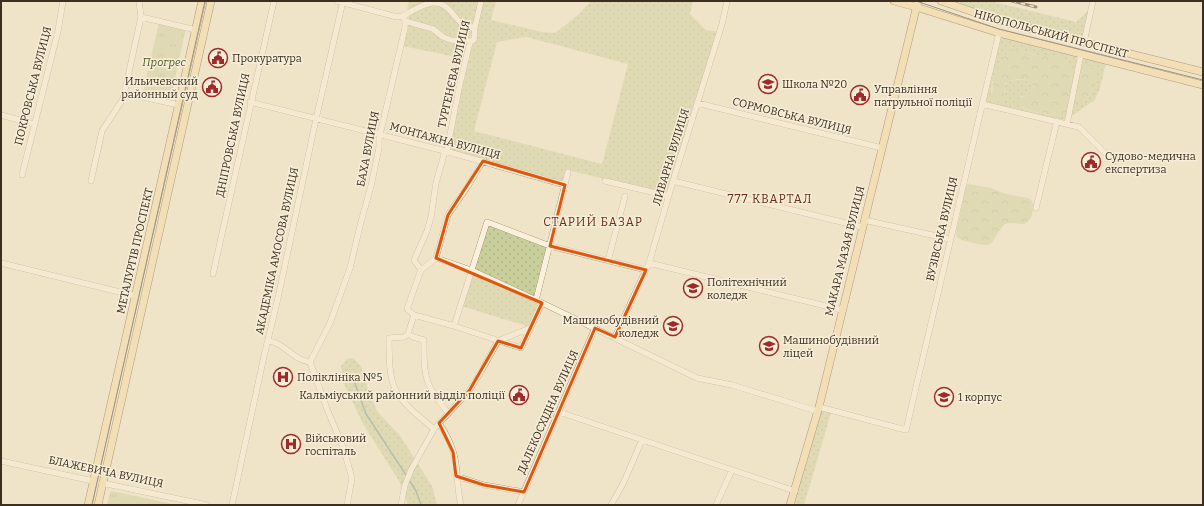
<svg xmlns="http://www.w3.org/2000/svg" width="1204" height="506" font-family="Bitter,serif">
	<defs>
		<pattern id="grass-dots" width="8" height="8" patternUnits="userSpaceOnUse"><rect width="8" height="8" fill="#c9cf9b"/><path d="M2 2h.1M6 6h.1" fill="none" stroke="#aeb285" stroke-width="1.8" stroke-linecap="round"/></pattern>
		<pattern id="forest-crowns" width="20" height="18" patternUnits="userSpaceOnUse"><rect width="20" height="18" fill="#c9cf9b"/><path d="M2 6a3 3 0 1 1 6 0M12 15a3 3 0 1 1 6 0" fill="none" stroke="#aeb285"/></pattern>
		<pattern id="park-tufts" width="24" height="20" patternUnits="userSpaceOnUse"><rect width="24" height="20" fill="#c9cf9b"/><path d="M3 7l-1-3M5 7V3M7 7l1-3M15 17l-1-3M17 17v-4M19 17l1-3" fill="none" stroke="#aeb285"/></pattern>
	</defs>
	<rect width="100%" height="100%" fill="#f0e4c8"/>
	<path fill="url(#grass-dots)" fill-rule="evenodd" d="M409 1H479L465 59 403 46 409 18 407 9Z
		M483 1H496L491 20 542 32 555 33 578 15 591 1H693L690 14 706 30 718 32 667 194 567 170 564 182 450 150 461 89ZM526 37 628 64 602 164 474 131 497 42Z
		M956 1H990L1076 22 1089 10 1082 40 1001 20Z
		M1000 36 1106 63 1100 88 1095 100 1064 121 984 103ZM1023 50 1040 57H1056L1071 65H1083L1094 88C1088 99 1082 104 1071 110 1069 111 1066 114 1063 114 1051 117 1033 112 1022 108L1020 97 1029 95 1033 92C1038 76 1016 79 1007 82L1004 88 1005 93 994 100C986 90 998 64 1005 56 1008 52 1019 51 1023 50Z
		M487 223 549 247 536 299 472 270Z
		M472 272 541 303 530 327 461 306Z
		M353 358 361 366 367 386 377 411 401 437 432 486 437 505H408L399 481 363 424 344 384 341 366 347 359Z
		M819 410 831 413 804 505H792Z"/>
	<path fill="url(#forest-crowns)" d="M1018 48C1025 50 1031 55 1038 56 1044 57 1050 55 1056 57 1062 59 1067 64 1073 65 1079 66 1088 63 1093 68 1107 80 1080 109 1068 113 1055 118 1029 112 1018 105L1017 99 1029 95 1033 92C1039 76 1012 77 1005 84L1004 97 1003 100 997 102 992 98V95L993 80 998 66 1008 51 1013 49Z
		M968 184 991 188 1006 194 1028 198 1031 200 1034 205 1031 218 1025 224 1010 223 1005 224C989 240 999 250 970 242 964 241 959 240 956 235L957 226 963 202 965 188Z"/>
	<path fill="url(#park-tufts)" d="M159 22 186 28 170 102 142 96Z
		M112 491 177 505H107L110 492Z"/>
	<g fill="none" stroke-linecap="round" stroke-linejoin="round">
		<path stroke="#6f938a" stroke-width="1.5" d="M353 378 366 414 406 475
			M409 480 416 491 421 505"/>
		<defs>
			<path id="minor" d="M337 1 397 17 403 16
				M141 17 196 30
				M405 21 433 29 443 37 451 40 471 41
				M1084 42 1093 1
				M124 93 179 105
				M250 102 445 151 565 185
				M697 103 882 148
				M982 104 1079 127 1114 162
				M1 115 34 124
				M1067 124 1081 54
				M447 151 459 88 469 46 471 41 474 40 475 27 481 1
				M483 161 468 186 448 215 436 258 421 270 407 309 414 315 454 326 521 348 542 303
				M22 175 58 31 63 1
				M91 181 102 131 123 99 141 17 139 1
				M605 181 669 196
				M673 181 862 227
				M1036 208 1057 121
				M864 220 950 239
				M436 258 471 270 536 300 697 378 732 385 817 411
				M608 261 625 196
				M1 263 136 296
				M649 263 842 310
				M421 270 414 260 427 231 431 217 436 183 445 151
				M213 274 274 1
				M536 300 568 172
				M414 315 408 334 404 337 389 338C389 392 393 395 434 429
				M454 326 487 222 550 246 646 270
				M408 334 413 337 424 340C424 356 423 373 430 387 435 397 442 405 448 413
				M615 337 649 263 673 181 722 24 727 1
				M268 341C284 342 294 361 310 362
				M498 341 530 328
				M310 362 330 323 350 268 361 222 371 186 379 148V139L405 28V21L403 16C412 11 421 5 431 3 450 0 454 22 466 26 468 27 472 27 475 27
				M310 362 327 409 343 447 352 478 347 505
				M819 407 906 430 999 33
				M559 412 795 491
				M439 423C445 432 450 441 453 451 459 468 456 487 461 505
				M1 461 93 481
				M456 476 484 485 524 492
				M102 483 207 505
				M232 505 264 356 278 298 316 119 343 1
				M401 505 405 485 411 470 434 429 469 391 482 370 498 341
				M518 505 595 328
				M611 505 623 484 642 440
				M716 505 732 470"/>
			<path id="major" d="M894 1 916 7 999 33 1203 85
				M941 1 1000 21 1203 72
				M88 505 202 1
				M98 505 211 1
				M790 505 819 407 918 1"/>
		</defs>
		<use href="#minor" stroke="#8d765c" stroke-width="6"/>
		<use href="#major" stroke="#5b4430" stroke-width="8"/>
		<use href="#minor" stroke="#faf1dc" stroke-width="5.5"/>
		<use href="#major" stroke="#f3d9a0" stroke-width="7"/>
		<path stroke="#3d2e20" stroke-width="1" d="M916 1 999 29 1203 80
			M92 505 205 1"/>
		<defs>
			<path id="rail" d="M1012 1 1036 7"/>
		</defs>
		<use href="#rail" stroke="#3d2e20" stroke-width="3"/>
		<use href="#rail" stroke="#f7eed8" stroke-width="1.5" stroke-dasharray="4.5" stroke-linecap="butt"/>
	</g>
	<path d="M0 0H1204V506H0ZM483 161 565 185 550 246 646 270 615 337 595 328 524 492 484 485 456 476 453 452 439 423 469 391 498 341 521 348 542 303 436 258 448 215Z" fill="#f0e4c8" fill-opacity=".55" fill-rule="evenodd"/>
	<path fill="none" stroke="#df570d" stroke-width="3" stroke-linejoin="round" d="M483 161 565 185 550 246 646 270 615 337 595 328 524 492 484 485 456 476 453 452 439 423 469 391 498 341 521 348 542 303 436 258 448 215Z"/>
	<defs>
		<symbol id="civic-ring" viewBox="-11 -11 22 22"><circle r="9.5" fill="#f7eed8" stroke="#9e2a2b" stroke-width="1.5"/><path d="M-.6-6.5H3V-4.5H.6V-3L4-1V1h2V6H-6V1h2V-1L-.6-3ZM-1.2 2.5V6h2.4V2.5Z" fill="#9e2a2b"/></symbol>
		<symbol id="school-ring" viewBox="-11 -11 22 22"><circle r="9.5" fill="#f7eed8" stroke="#9e2a2b" stroke-width="1.5"/><path d="M0-5L7-2L0 1L-7-2ZM-4 1L0 2.5L4 1V4Q0 6-4 4Z" fill="#9e2a2b"/></symbol>
		<symbol id="university-ring" viewBox="-11 -11 22 22"><circle r="9.5" fill="#f7eed8" stroke="#9e2a2b" stroke-width="1.5"/><path d="M0-5L7-2L0 1L-7-2ZM-4 1L0 2.5L4 1V4Q0 6-4 4Z" fill="#9e2a2b"/></symbol>
		<symbol id="hospital-ring" viewBox="-11 -11 22 22"><circle r="9.5" fill="#f7eed8" stroke="#9e2a2b" stroke-width="1.5"/><path d="M-5-5h3v3.5h4V-5h3V5h-3V1.5h-4V5h-3Z" fill="#9e2a2b"/></symbol>
	</defs>
	<g fill-rule="evenodd">
		<use href="#civic-ring" x="207" y="47" width="22" height="22"/>
		<use href="#school-ring" x="757" y="73" width="22" height="22"/>
		<use href="#civic-ring" x="201" y="76" width="22" height="22"/>
		<use href="#civic-ring" x="849" y="84" width="22" height="22"/>
		<use href="#civic-ring" x="1080" y="151" width="22" height="22"/>
		<use href="#university-ring" x="682" y="277" width="22" height="22"/>
		<use href="#university-ring" x="662" y="315" width="22" height="22"/>
		<use href="#university-ring" x="758" y="335" width="22" height="22"/>
		<use href="#hospital-ring" x="272" y="366" width="22" height="22"/>
		<use href="#civic-ring" x="508" y="384" width="22" height="22"/>
		<use href="#university-ring" x="933" y="386" width="22" height="22"/>
		<use href="#hospital-ring" x="280" y="433" width="22" height="22"/>
	</g>
	<g text-anchor="middle" dominant-baseline="central" stroke-width="3" stroke-linejoin="round" paint-order="stroke">
		<g font-size="11" fill="#3d2e20" stroke="#f7eed8">
			<text transform="translate(1051 34) rotate(15)">НІКОПОЛЬСЬКИЙ ПРОСПЕКТ</text>
			<text transform="translate(454 74) rotate(-77)">ТУРГЕНЄВА ВУЛИЦЯ</text>
			<text transform="translate(33 86) rotate(-76)">ПОКРОВСЬКА ВУЛИЦЯ</text>
			<text transform="translate(792 116) rotate(14)">СОРМОВСЬКА ВУЛИЦЯ</text>
			<text transform="translate(233 135) rotate(-78)">ДНІПРОВСЬКА ВУЛИЦЯ</text>
			<text transform="translate(445 141) rotate(15)">МОНТАЖНА ВУЛИЦЯ</text>
			<text transform="translate(368 149) rotate(-79)">БАХА ВУЛИЦЯ</text>
			<text transform="translate(671 157) rotate(-73)">ЛИВАРНА ВУЛИЦЯ</text>
			<text transform="translate(942 229) rotate(-77)">ВУЗІВСЬКА ВУЛИЦЯ</text>
			<text transform="translate(135 251) rotate(-77)">МЕТАЛУРГІВ ПРОСПЕКТ</text>
			<text transform="translate(277 251) rotate(-78)">АКАДЕМІКА АМОСОВА ВУЛИЦЯ</text>
			<text transform="translate(845 251) rotate(-76)">МАКАРА МАЗАЯ ВУЛИЦЯ</text>
			<text transform="translate(548 412) rotate(-66)">ДАЛЕКОСХІДНА ВУЛИЦЯ</text>
			<text transform="translate(106 472) rotate(12)">БЛАЖЕВИЧА ВУЛИЦЯ</text>
		</g>
		<g font-size="11" fill="#3d2e20" stroke="#f7eed8" text-anchor="start">
			<text x="232" y="58">Прокуратура</text>
			<text x="198" y="81" text-anchor="end">Ильичевский<tspan x="198" dy="13">районный суд</tspan></text>
			<text x="782" y="84">Школа №20</text>
			<text x="874" y="89">Управління<tspan x="874" dy="13">патрульної поліції</tspan></text>
			<text x="1105" y="156">Судово-медична<tspan x="1105" dy="13">експертиза</tspan></text>
			<text x="707" y="282">Політехнічний<tspan x="707" dy="13">коледж</tspan></text>
			<text x="659" y="320" text-anchor="end">Машинобудівний<tspan x="659" dy="13">коледж</tspan></text>
			<text x="783" y="340">Машинобудівний<tspan x="783" dy="13">ліцей</tspan></text>
			<text x="297" y="377">Поліклініка №5</text>
			<text x="505" y="395" text-anchor="end">Кальміуський районний відділ поліції</text>
			<text x="958" y="397">1 корпус</text>
			<text x="305" y="438">Військовий<tspan x="305" dy="13">госпіталь</tspan></text>
		</g>
		<g font-size="11" font-style="italic" fill="#4d5a26" stroke="#f7eed8">
			<text x="164" y="62">Прогрес</text>
		</g>
		<g font-size="12" letter-spacing="1" fill="#6b2e1e" stroke="#f7eed8">
			<text x="770" y="199">777 КВАРТАЛ</text>
			<text x="593" y="222">СТАРИЙ БАЗАР</text>
		</g>
	</g>
	<rect width="1204" height="506" fill="none" stroke="#3d2e20" stroke-width="4"/>
</svg>
